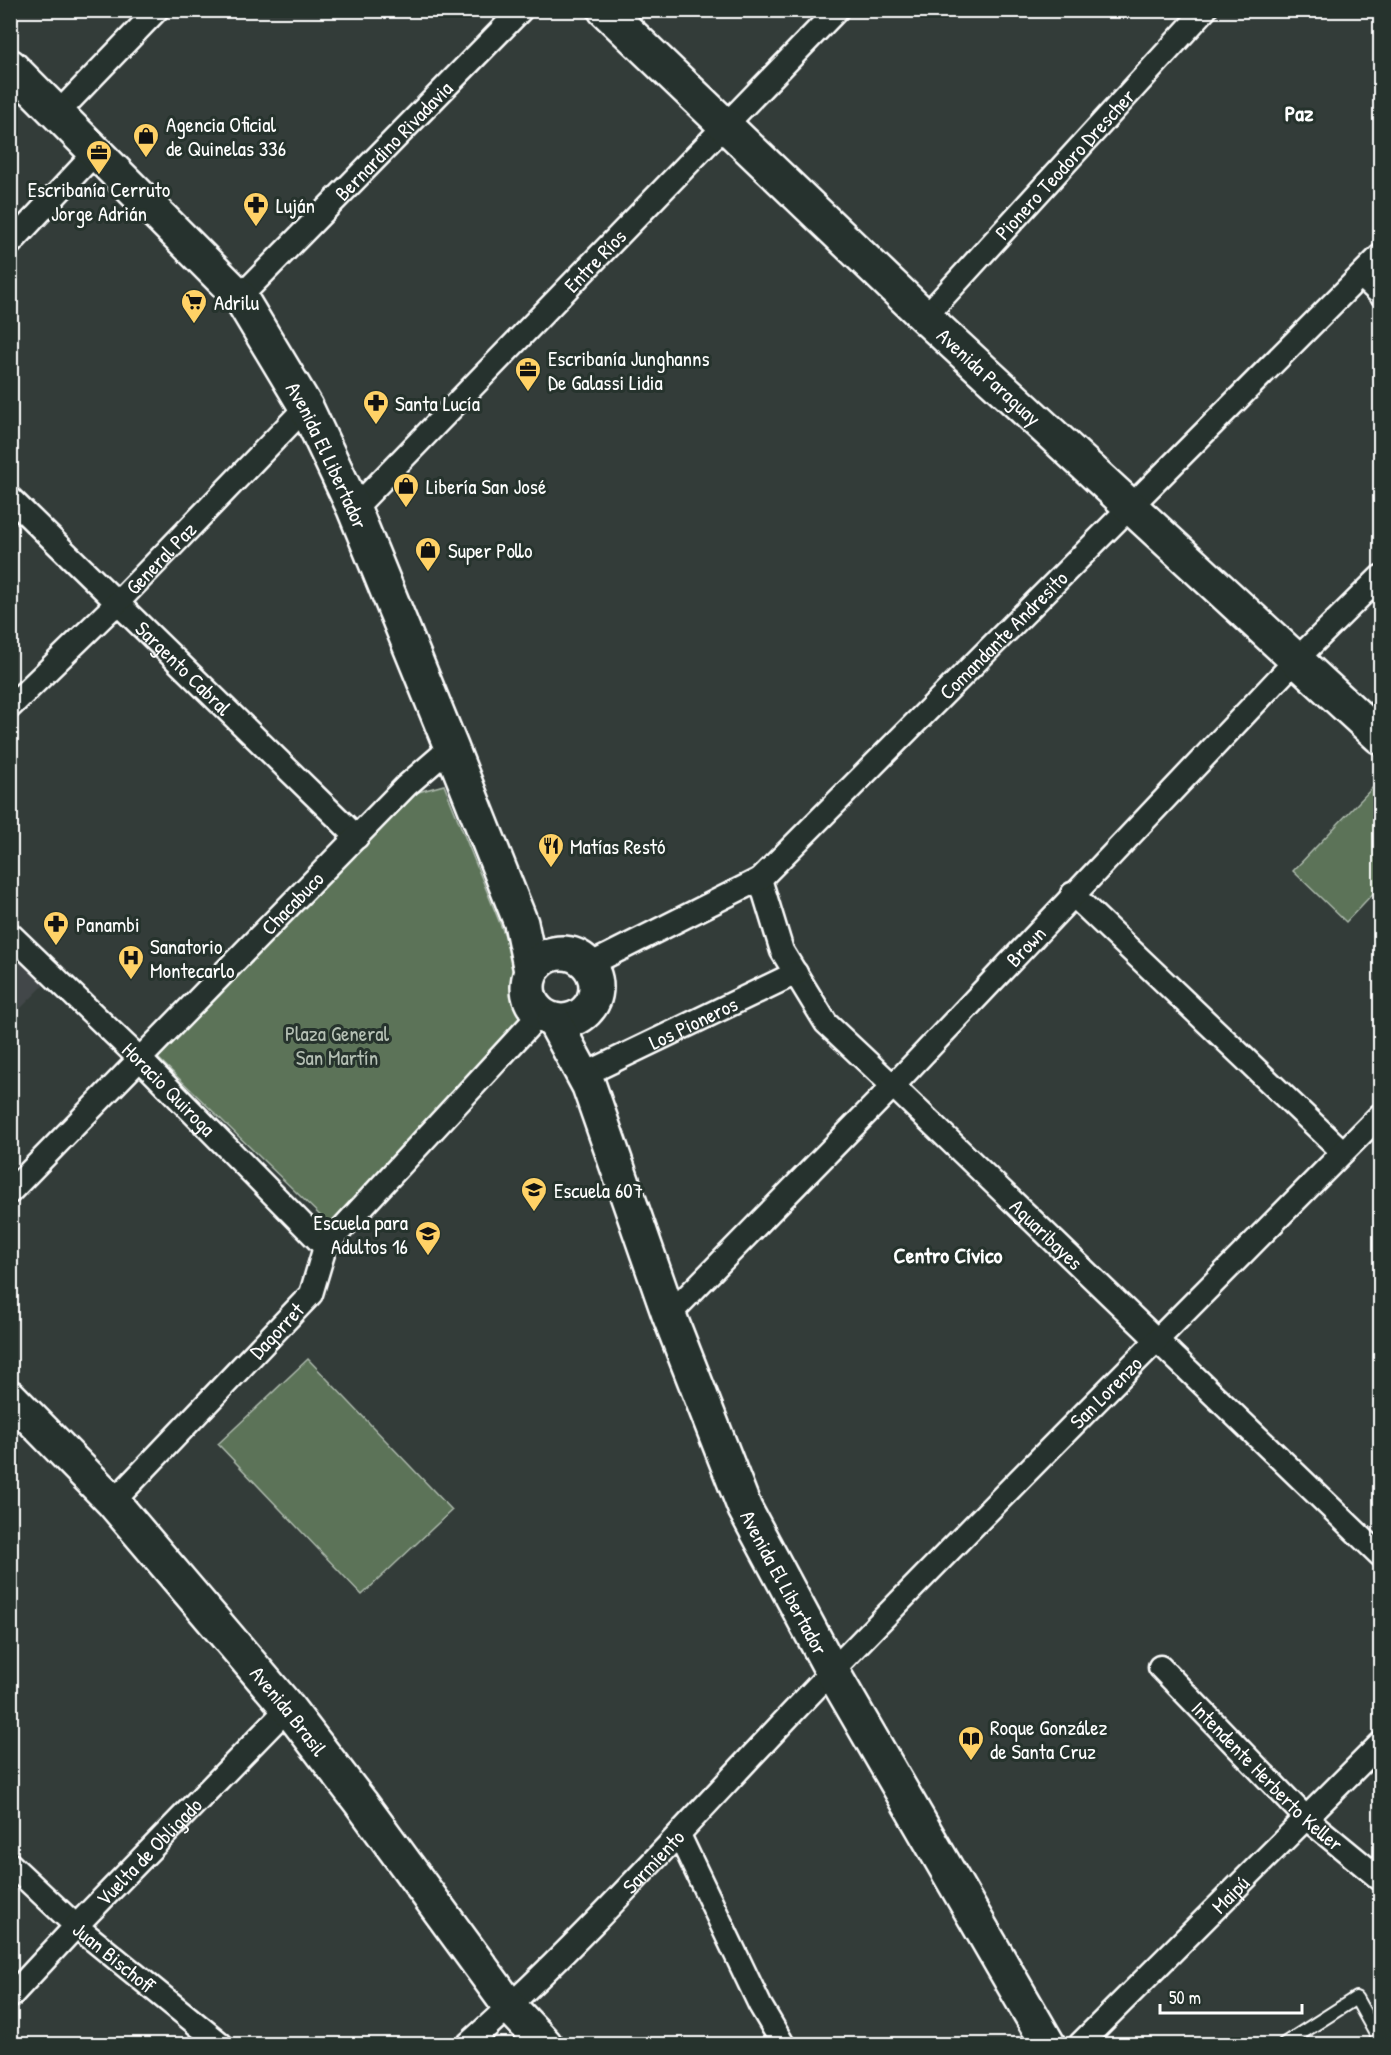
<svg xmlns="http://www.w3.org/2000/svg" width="1391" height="2055" font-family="'Patrick Hand',sans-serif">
	<rect width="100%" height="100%" fill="#333c39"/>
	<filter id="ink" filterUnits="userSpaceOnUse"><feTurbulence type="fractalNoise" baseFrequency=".0167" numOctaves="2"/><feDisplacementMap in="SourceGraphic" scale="12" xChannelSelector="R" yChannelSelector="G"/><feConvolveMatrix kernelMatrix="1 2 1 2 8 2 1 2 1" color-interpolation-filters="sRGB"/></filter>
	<g filter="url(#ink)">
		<path fill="#434748" d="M10 948 46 983 11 1018H10Z"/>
		<path fill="#5b7359" stroke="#adb9ac" stroke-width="1.5" d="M1376 784 1380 788V886L1346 922 1293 871Z
			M444 785 520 973 522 1024 331 1226 158 1058 411 794Z
			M308 1359 452 1510 362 1595 218 1444Z"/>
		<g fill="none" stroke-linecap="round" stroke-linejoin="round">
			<defs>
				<path id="service" d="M1284 2044 1356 1998 1380 2041"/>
				<g id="minor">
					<path d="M58 113 157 10"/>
					<path d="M10 244 96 152"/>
					<path d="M1361 276 1380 294"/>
					<path id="s1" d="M240 297 521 10"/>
					<path id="s2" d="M925 317 1205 10"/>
					<path id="s3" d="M10 498 357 837"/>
					<path id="s4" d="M354 509 837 10"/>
					<path id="s5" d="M10 707 118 602 306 407"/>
					<path id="s6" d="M760 879 782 951 826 1023 893 1086 1380 1555"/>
					<path d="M1072 894 1343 1152"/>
					<path id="s7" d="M10 934 140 1059 325 1247"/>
					<path id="s8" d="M589 965 760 879 1380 256"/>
					<path id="s9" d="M592 1071 796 973"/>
					<path id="s10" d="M10 1192 406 786 451 747"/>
					<path id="s11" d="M669 1315 893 1086 1297 659 1380 577"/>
					<path id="s12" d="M113 1502 311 1294 325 1247 540 1014"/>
					<path id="s13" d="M1160 1667 1306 1818 1380 1879"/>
					<path d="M679 1835 760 2005 783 2044"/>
					<path id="s14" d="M10 1864 76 1926 221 2044"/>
					<path id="s15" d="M10 1997 76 1926 288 1708"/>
					<path id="s16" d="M468 2044C598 1928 712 1795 833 1670 1014 1483 1198 1299 1380 1115"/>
					<path id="s17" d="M1080 2044 1380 1744"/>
				</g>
				<g id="secondary">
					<path id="s18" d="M605 10 925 317 1380 737"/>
					<path id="s19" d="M10 66 240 297 306 407 354 509 451 747 521 923 531 971"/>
					<circle cx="562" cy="987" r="34"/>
					<path id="s20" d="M554 1021 589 1086 669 1315 745 1509 832 1671 1048 2044"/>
					<path id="s21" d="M10 1397 113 1502 288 1708 361 1803 510 2007 545 2044"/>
				</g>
			</defs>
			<use href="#service" stroke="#fff" stroke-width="16"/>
			<use href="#minor" stroke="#fff" stroke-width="27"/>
			<use href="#secondary" stroke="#fff" stroke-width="38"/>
			<use href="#service" stroke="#26332d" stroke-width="12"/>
			<use href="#minor" stroke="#26332d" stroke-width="22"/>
			<use href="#secondary" stroke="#26332d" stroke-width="33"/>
		</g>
	</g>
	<defs>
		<symbol id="shop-pin" viewBox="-11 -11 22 30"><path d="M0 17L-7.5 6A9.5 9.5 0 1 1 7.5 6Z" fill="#ffd166" stroke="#26332d"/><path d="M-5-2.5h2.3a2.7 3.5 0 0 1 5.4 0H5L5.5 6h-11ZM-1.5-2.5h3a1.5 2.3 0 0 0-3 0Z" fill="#111"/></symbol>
		<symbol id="office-pin" viewBox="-11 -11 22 30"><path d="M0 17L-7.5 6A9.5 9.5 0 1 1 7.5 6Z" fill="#ffd166" stroke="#26332d"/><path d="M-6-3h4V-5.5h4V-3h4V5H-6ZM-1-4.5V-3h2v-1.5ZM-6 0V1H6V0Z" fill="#111"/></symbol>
		<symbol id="pharmacy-pin" viewBox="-11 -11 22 30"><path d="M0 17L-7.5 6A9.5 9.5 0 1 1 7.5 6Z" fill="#ffd166" stroke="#26332d"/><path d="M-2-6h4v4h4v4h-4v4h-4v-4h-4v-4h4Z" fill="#111"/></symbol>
		<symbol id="supermarket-pin" viewBox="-11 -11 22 30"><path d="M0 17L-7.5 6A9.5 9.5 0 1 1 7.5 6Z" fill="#ffd166" stroke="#26332d"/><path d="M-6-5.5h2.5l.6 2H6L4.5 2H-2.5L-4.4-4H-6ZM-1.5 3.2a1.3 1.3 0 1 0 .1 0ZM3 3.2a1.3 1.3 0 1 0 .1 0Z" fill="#111"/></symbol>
		<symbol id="restaurant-pin" viewBox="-11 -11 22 30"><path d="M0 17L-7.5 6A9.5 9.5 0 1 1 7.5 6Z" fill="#ffd166" stroke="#26332d"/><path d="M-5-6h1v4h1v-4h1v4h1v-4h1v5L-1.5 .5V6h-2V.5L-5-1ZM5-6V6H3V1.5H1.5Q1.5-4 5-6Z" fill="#111"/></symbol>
		<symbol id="hospital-pin" viewBox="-11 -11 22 30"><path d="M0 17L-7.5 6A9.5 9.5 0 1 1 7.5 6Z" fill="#ffd166" stroke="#26332d"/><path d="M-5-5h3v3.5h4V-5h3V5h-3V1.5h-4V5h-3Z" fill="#111"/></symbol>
		<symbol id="school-pin" viewBox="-11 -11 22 30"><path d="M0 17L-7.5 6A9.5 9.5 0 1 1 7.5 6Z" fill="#ffd166" stroke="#26332d"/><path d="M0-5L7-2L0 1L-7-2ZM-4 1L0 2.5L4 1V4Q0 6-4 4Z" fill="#111"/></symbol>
		<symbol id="library-pin" viewBox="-11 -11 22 30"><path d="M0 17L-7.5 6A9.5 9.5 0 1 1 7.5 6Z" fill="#ffd166" stroke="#26332d"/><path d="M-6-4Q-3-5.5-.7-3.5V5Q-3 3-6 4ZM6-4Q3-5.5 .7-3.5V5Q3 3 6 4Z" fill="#111"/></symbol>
	</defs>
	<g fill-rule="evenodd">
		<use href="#shop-pin" x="131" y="121" width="30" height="40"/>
		<use href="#office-pin" x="84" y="138" width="30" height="40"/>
		<use href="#pharmacy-pin" x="241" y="190" width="30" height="40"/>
		<use href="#supermarket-pin" x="179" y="287" width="30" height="40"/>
		<use href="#office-pin" x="513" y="355" width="30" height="40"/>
		<use href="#pharmacy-pin" x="361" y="388" width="30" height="40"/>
		<use href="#shop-pin" x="391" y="471" width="30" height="40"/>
		<use href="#shop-pin" x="413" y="535" width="30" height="40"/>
		<use href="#restaurant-pin" x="536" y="831" width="30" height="40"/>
		<use href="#pharmacy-pin" x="41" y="909" width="30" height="40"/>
		<use href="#hospital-pin" x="116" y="943" width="30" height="40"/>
		<use href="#school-pin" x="519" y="1175" width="30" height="40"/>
		<use href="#school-pin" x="413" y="1219" width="30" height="40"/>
		<use href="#library-pin" x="956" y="1724" width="30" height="40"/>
	</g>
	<g text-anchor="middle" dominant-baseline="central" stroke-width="6" stroke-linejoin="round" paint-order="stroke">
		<g font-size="21" fill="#fff" stroke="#26332d" text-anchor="start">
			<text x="166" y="124">Agencia Oficial<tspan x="166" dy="24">de Quinelas 336</tspan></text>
			<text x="99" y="189" text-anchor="middle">Escribanía Cerruto<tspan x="99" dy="24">Jorge Adrián</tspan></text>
			<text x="276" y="205">Luján</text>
			<text x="214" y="302">Adrilu</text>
			<text x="548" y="358">Escribanía Junghanns<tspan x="548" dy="24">De Galassi Lidia</tspan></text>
			<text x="395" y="403">Santa Lucía</text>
			<text x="426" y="486">Libería San José</text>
			<text x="448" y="550">Super Pollo</text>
			<text x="570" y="846">Matías Restó</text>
			<text x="76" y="924">Panambi</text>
			<text x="150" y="946">Sanatorio<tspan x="150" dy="24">Montecarlo</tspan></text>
			<text x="554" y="1190">Escuela 607</text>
			<text x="408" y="1222" text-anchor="end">Escuela para<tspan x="408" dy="24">Adultos 16</tspan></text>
			<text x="990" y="1727">Roque González<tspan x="990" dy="24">de Santa Cruz</tspan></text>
		</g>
		<g font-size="21" fill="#fff" stroke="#26332d">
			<text stroke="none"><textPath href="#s1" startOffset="219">Bernardino Rivadavia</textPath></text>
			<text stroke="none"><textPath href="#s2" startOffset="207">Pionero Teodoro Drescher</textPath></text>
			<text stroke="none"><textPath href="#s4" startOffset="346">Entre Ríos</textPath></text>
			<text stroke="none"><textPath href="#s18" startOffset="531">Avenida Paraguay</textPath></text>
			<text stroke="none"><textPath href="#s19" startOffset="507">Avenida El Libertador</textPath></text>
			<text stroke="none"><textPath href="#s5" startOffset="212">General Paz</textPath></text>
			<text stroke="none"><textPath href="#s8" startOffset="536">Comandante Andresito</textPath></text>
			<text stroke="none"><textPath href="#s3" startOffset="243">Sargento Cabral</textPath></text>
			<text stroke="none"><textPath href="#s10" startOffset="404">Chacabuco</textPath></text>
			<text stroke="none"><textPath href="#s11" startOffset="513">Brown</textPath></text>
			<text stroke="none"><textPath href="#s9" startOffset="112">Los Pioneros</textPath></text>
			<text stroke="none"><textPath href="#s7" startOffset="222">Horacio Quiroga</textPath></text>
			<text stroke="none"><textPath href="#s6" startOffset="465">Aguaribayes</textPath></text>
			<text stroke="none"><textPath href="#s12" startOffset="237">Dagorret</textPath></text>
			<text stroke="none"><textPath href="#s16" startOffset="912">San Lorenzo</textPath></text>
			<text stroke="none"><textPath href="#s20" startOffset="608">Avenida El Libertador</textPath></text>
			<text stroke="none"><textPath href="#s21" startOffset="420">Avenida Brasil</textPath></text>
			<text stroke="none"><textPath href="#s13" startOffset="153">Intendente Herberto Keller</textPath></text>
			<text stroke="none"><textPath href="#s15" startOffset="201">Vuelta de Obligado</textPath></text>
			<text stroke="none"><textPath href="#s16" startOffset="260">Sarmiento</textPath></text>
			<text stroke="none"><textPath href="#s17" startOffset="212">Maipú</textPath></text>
			<text stroke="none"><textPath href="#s14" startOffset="140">Juan Bischoff</textPath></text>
		</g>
		<g font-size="21" fill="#b5c0b4" stroke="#26332d">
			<text x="337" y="1033">Plaza General<tspan x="337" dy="24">San Martín</tspan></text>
		</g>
		<g font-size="22" font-weight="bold" fill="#fff" stroke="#26332d">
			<text x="1299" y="113">Paz</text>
			<text x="948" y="1255">Centro Cívico</text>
		</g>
	</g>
	<rect width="1391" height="2055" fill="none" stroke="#26332d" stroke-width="36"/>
	<rect x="18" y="18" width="1355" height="2019" fill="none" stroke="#fff" stroke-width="2" filter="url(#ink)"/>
	<path d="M1160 2004v9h142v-9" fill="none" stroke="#ffffff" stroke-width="3"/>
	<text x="1169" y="2004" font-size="18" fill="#ffffff" stroke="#26332d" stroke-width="4.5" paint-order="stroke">50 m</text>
</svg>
